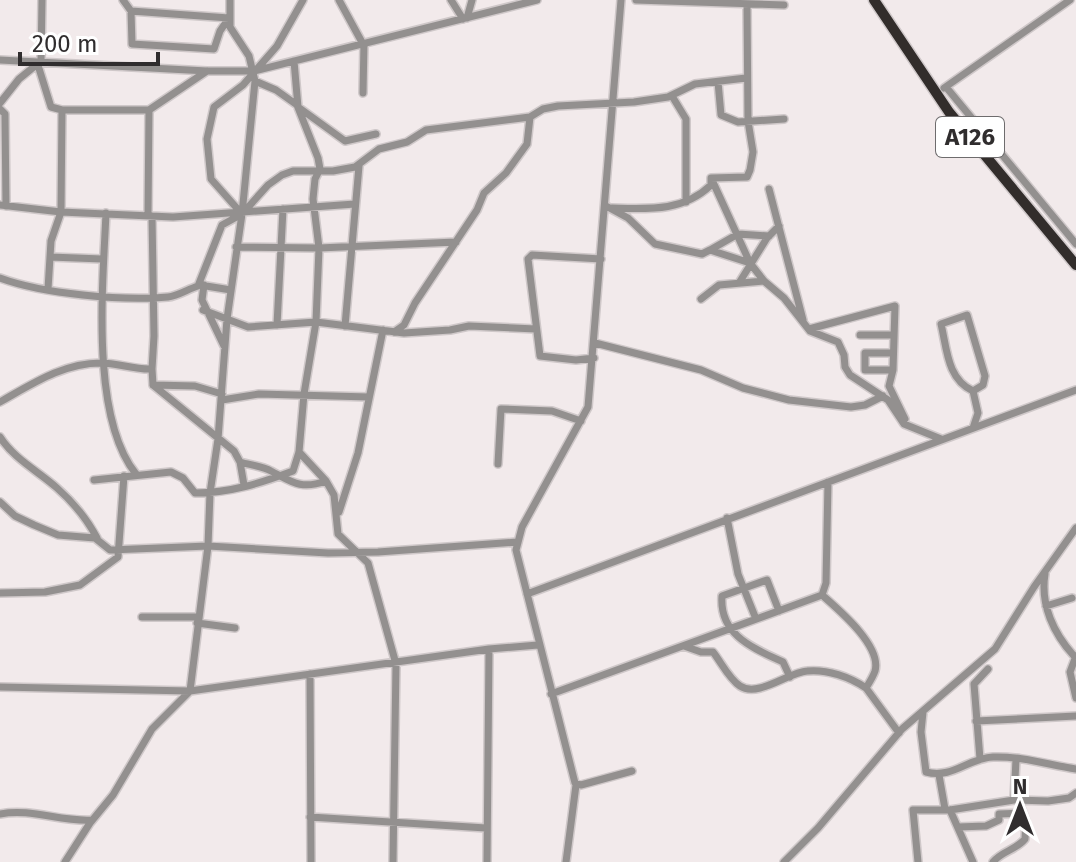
<svg xmlns="http://www.w3.org/2000/svg" width="1076" height="862" font-family="'Fira Sans',sans-serif">
	<rect width="100%" height="100%" fill="#f2eaeb"/>
	<g fill="none" stroke-linecap="round" stroke-linejoin="round">
		<defs>
			<path id="minor" d="M123 0 131 11 229 18 220 31 214 49 132 44 131 11
				M339 0 364 46
				M451 0 463 19
				M621 0 588 407 522 527 516 550 575 783 581 785 632 771
				M636 0 784 5
				M467 18 472 0
				M0 60 207 71H254L537 0
				M294 61 298 107 345 141 376 134
				M37 62 51 107 62 110
				M718 82 721 115 738 122 784 119
				M946 87 1076 244
				M944 88 1070 0
				M363 93 364 43
				M672 96 686 119V202
				M0 103 19 79 41 61 42 0
				M0 109 5 114 6 206
				M712 180 750 263
				M769 189 803 320
				M0 205 61 212 173 217 355 204
				M606 206 628 218 655 244 702 254 710 250 750 263 764 281 784 298 810 331 838 342 844 355 845 367 850 375 888 400 904 424 941 439
				M612 208C648 209 683 212 711 185V178L747 177 750 170 753 152 748 121 747 6
				M106 213C103 283 90 417 136 474
				M242 214 211 179 207 139 214 107 243 85 277 46 303 0
				M148 215 149 110
				M152 216 154 336 152 369
				M236 247 319 248 456 242
				M710 250 738 234 769 236
				M50 257 102 259
				M0 278C43 294 122 301 168 297 178 296 188 289 198 286L222 225 242 214 268 185 282 175 293 171H333L355 167 379 149 407 142 426 130 530 117 543 109 558 106 634 102 668 97 695 84 746 78
				M739 283 767 238 779 226
				M200 285 231 290
				M204 285 202 300 224 346
				M48 289 51 241 61 212 62 110H149L207 71
				M701 299 719 285 764 281
				M203 310 248 327 316 322 404 333 450 330 469 326 536 329
				M277 325 283 209
				M345 326 359 166
				M809 329 895 306 893 370 889 386 905 419
				M394 332 404 325 415 303 477 210 484 193 506 173 527 144 530 117
				M860 335H894
				M595 343 701 370 743 388 789 400 851 407 865 405 883 396
				M594 358 576 360 540 356 528 259 532 255 601 259
				M893 370H865V353H893
				M153 385 234 451 240 462 244 485
				M222 400 259 394 369 397
				M0 402C32 384 63 363 101 363 118 363 135 370 152 369L153 385 195 386 222 394
				M973 428 978 413 973 391 983 385 985 376 967 315 941 324C947 349 947 379 973 391
				M0 437C14 459 38 471 57 488 74 503 87 519 97 538
				M299 452 326 481 334 495 338 534 368 563 396 664 393 862
				M240 462C250 465 262 466 271 471 292 482 301 490 326 481
				M498 464 501 409 552 411 581 421
				M94 480 171 472 183 478 195 493C230 493 261 483 293 471L299 452 304 394 316 322 319 248 313 199 315 179 320 169 318 158 297 105 276 90 255 81
				M0 502 15 516 34 525 58 535 95 538 110 550 208 546 328 553 378 552 517 542
				M339 512 358 453 383 330
				M727 518 738 574 756 619
				M1045 574C1040 605 1054 634 1074 656
				M0 593 45 592 80 585 118 557 124 476
				M527 594 1076 390
				M822 595C839 610 882 646 875 671 873 677 869 683 866 688L899 733
				M1046 606 1072 598
				M779 611 767 580 722 596C719 635 753 648 783 662L790 677
				M142 617H198
				M197 623 235 628
				M684 646 701 652H713C721 662 729 679 740 686 758 698 789 672 807 671 827 669 850 677 866 688
				M1076 656 1070 672 1076 698
				M310 674 311 862
				M0 687 190 691 489 649 538 645
				M551 694 822 595 826 583 828 482
				M923 712 921 732 926 772C953 779 968 758 993 757 1021 756 1049 765 1076 769
				M976 721 1076 716
				M980 759 974 684 988 669
				M939 775 945 809
				M1014 800 1016 759
				M950 810 973 862
				M0 814C32 808 60 822 92 820
				M310 817 486 828
				M958 827 986 826 999 820V814L1021 813
				M65 862 90 823 113 795 152 729 190 691 208 546 210 493 218 439 227 319 242 214 255 81 249 56 230 27V0
				M487 862 489 649
				M566 862 576 785
				M784 862 818 828 902 729 995 649 1034 587 1076 528
				M918 862 913 810H950L1014 800 1048 801 1069 798 1076 793
				M993 862C1002 851 1016 850 1025 839L1026 821 1019 802"/>
			<path id="highway" d="M874 0 949 112 1076 265"/>
		</defs>
		<use href="#minor" stroke="#cfc8c9" stroke-width="10"/>
		<use href="#highway" stroke="#cfc8c9" stroke-width="13"/>
		<use href="#minor" stroke="#93908f" stroke-width="7"/>
		<use href="#highway" stroke="#322d2b" stroke-width="10"/>
	</g>
	<g text-anchor="middle" dominant-baseline="central" stroke-width="7" stroke-linejoin="round" paint-order="stroke">
		<rect fill="#fff" stroke="#6e6c6d" stroke-width="2" x="936" y="117" width="68" height="40" rx="6"/>
		<g font-size="24" font-weight="bold" fill="#302d2e">
			<text x="970" y="137">A126</text>
		</g>
	</g>
	<g transform="translate(1020 806)" stroke="#ffffff" stroke-width="6" paint-order="stroke">
	<path d="M0-6L14 30L0 20L-14 30Z" fill="#302d2e"/>
	<text y="-12" font-size="22" font-weight="bold" text-anchor="middle" fill="#302d2e">N</text>
	</g>
	<path d="M20 52v12h138v-12" fill="none" stroke="#302d2e" stroke-width="4"/>
	<text x="32" y="52" font-size="24" fill="#302d2e" stroke="#ffffff" stroke-width="6" paint-order="stroke">200 m</text>
</svg>
